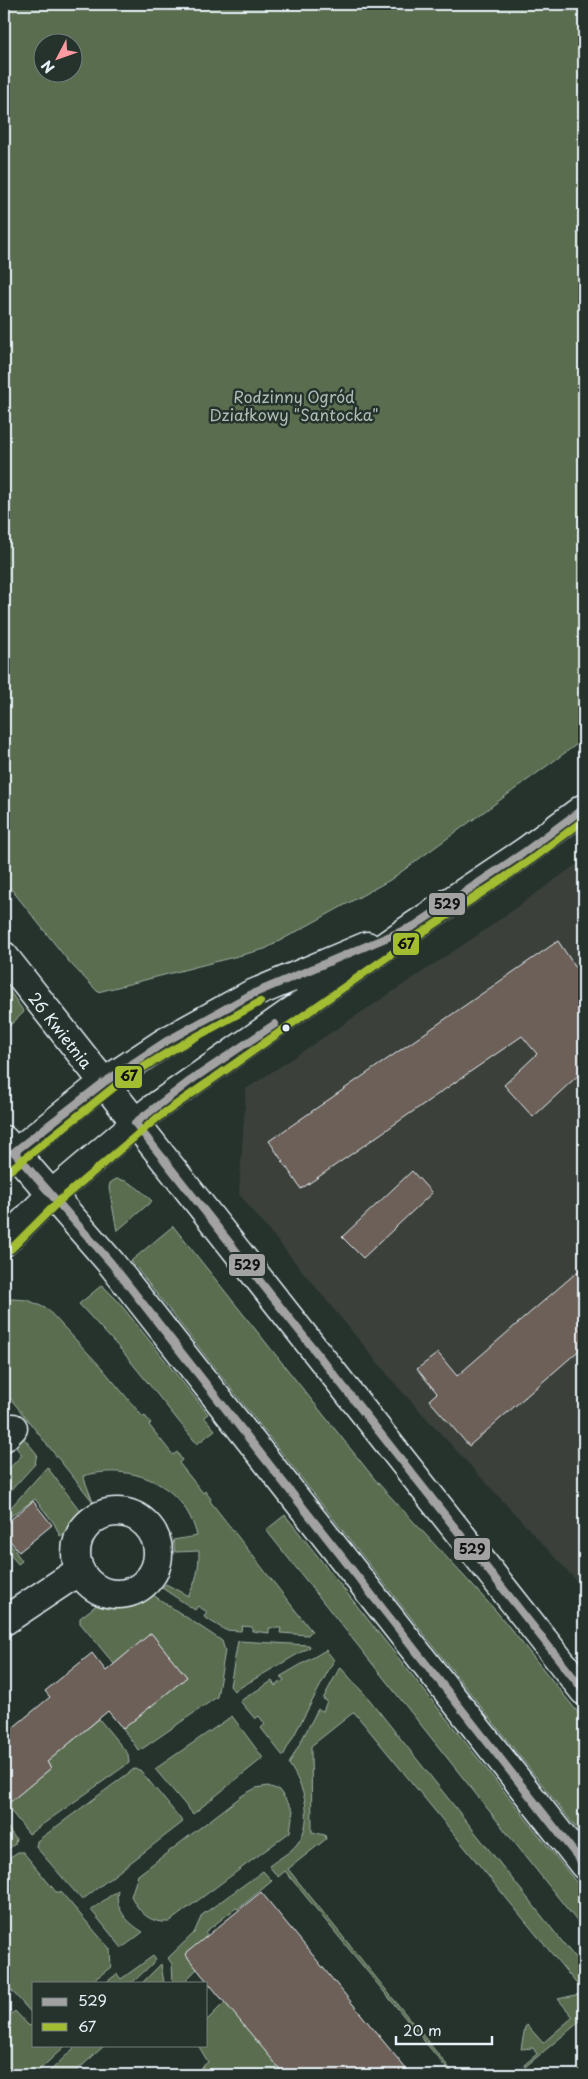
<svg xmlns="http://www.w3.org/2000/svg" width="588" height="2079" font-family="'Playpen Sans',sans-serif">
	<rect width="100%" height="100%" fill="#26332d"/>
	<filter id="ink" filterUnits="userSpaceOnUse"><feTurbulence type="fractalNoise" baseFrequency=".02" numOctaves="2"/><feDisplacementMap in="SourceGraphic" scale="10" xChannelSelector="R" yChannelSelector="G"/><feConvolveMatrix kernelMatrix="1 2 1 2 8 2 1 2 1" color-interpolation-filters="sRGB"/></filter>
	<g filter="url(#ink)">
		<path fill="#3b413a" d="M584 859V1589L397 1386 239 1194 246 1089 478 935Z"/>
		<path fill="#5a6d50" stroke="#a1afa4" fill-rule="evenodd" d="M4 4H584V739L390 880 265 949 98 992 70 963 4 880ZM42 42H72V72H42Z
			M4 983 24 1012 4 1031Z
			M116 1179C129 1179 143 1192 152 1201L117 1231 109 1188 110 1183Z
			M173 1226 377 1482 497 1612 584 1720V1838L131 1261Z
			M102 1285 117 1300 208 1414 204 1417 215 1430 197 1444 123 1352 79 1304Z
			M12 1299 28 1300 47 1309 102 1368 143 1417 145 1416 151 1423 149 1425 173 1455 177 1452 182 1460 179 1463 203 1493 205 1491 211 1499 210 1501 310 1629 312 1631 308 1635 280 1633 281 1628H269V1633L252 1631V1627L242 1626 241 1631 225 1630 204 1617 207 1612 198 1606 195 1610 162 1588 166 1584 188 1596C197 1581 199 1568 199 1551L175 1552 173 1540 197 1536C185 1484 131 1462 83 1476L93 1502 6 1393 4 1385V1301Z
			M22 1436 37 1454 35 1464 4 1498V1474L22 1455 14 1445Z
			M47 1467 81 1512 67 1532 60 1536 54 1523 35 1499 4 1521V1515Z
			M285 1515 584 1892V1930L266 1530Z
			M4 1535 22 1561 18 1564 4 1547Z
			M153 1595 222 1641 225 1651 217 1697 139 1751 123 1729 187 1677 151 1634 114 1664 80 1623V1618L98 1604C117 1613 136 1604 153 1595Z
			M238 1641 309 1645 310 1647 234 1691 230 1686Z
			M326 1650 334 1660 283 1756 261 1728 265 1724 259 1716 255 1719 240 1701 272 1681 275 1686 284 1680 281 1676Z
			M340 1667 369 1699 584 1969V2018L525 2067 524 2065 537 2054 533 2048 521 2049 525 2027 527 2025 543 2043 573 2017 558 1999 584 1993 354 1712 311 1746 312 1832 325 1835 326 1839 288 1869 455 2075H452L285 1871 278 1877 269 1866C278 1859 290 1853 297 1844 315 1821 304 1786 289 1764L318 1709 323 1711 327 1701 323 1699Z
			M232 1716 263 1758 193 1814 155 1769Z
			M99 1719 128 1754 129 1763 29 1834 6 1805 51 1768 47 1762Z
			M134 1769 140 1770 183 1822 82 1900 36 1847 37 1841Z
			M268 1786 279 1790 293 1810 290 1832 169 1922C149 1923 140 1913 131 1896L138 1875 243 1795 256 1788Z
			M4 1823 16 1839 15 1844 4 1852Z
			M18 1852H23L56 1892H61L110 1949 111 1967 90 1983H34V2016L4 1982V1861Z
			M263 1871 272 1881 238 1909 236 1908 205 1932 224 1956 197 1969 183 1983H173L172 1964 168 1958 194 1933 202 1915Z
			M118 1890C114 1909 128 1923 143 1932L122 1948 91 1910Z
			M153 1956 156 1960 132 1983H105L117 1974 121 1979Z
			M161 1964 164 1983H142Z
			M239 1988 254 1992 322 2075H192L208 2062 198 2045H206V2021Z
			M15 2011 28 2025 34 2027V2045H66L34 2075H14L4 2063V2020Z
			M77 2045H105L72 2075H46Z"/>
		<path fill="#6c6158" stroke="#e8f1f8" d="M558 941 584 980V1070L533 1117 504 1085 537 1054 522 1036 301 1189 269 1141Z
			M412 1171 432 1193 363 1258 342 1237Z
			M584 1266V1346L469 1446 429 1400 437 1393 417 1369 438 1353 457 1376Z
			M33 1501 52 1525 19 1552 4 1533V1525Z
			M151 1633 187 1677 123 1729 108 1711 47 1762 51 1768 4 1807V1735L50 1697 45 1691 92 1653 106 1671Z
			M261 1892 411 2075H285L201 1974 185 1954Z"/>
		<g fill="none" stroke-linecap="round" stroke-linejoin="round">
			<defs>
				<path id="minor" d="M4 956 584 1691
					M4 1140 111 1263 584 1865
					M4 1162 103 1083 165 1042 250 995 367 946
					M4 1242 52 1194 151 1110 414 926 526 851 584 808
					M4 1437 13 1428
					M76 1553a41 41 0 1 1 82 0a41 41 0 1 1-82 0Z
					M4 1621 79 1571"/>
			</defs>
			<use href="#minor" stroke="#e8f1f8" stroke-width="31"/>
			<use href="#minor" stroke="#26332d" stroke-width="28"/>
			<defs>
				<path id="bus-1" d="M135 1123 584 1691
					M135 1123 190 1081 275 1024
					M14 1152 111 1263 584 1865
					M14 1152 103 1083 165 1042 250 995 414 926 526 851 584 808"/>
				<path id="bus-2" d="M10 1170 123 1080 170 1051 260 1002
					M11 1249 59 1201 157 1118 420 934 532 859 584 820"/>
			</defs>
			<use href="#bus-1" stroke="#26332d" stroke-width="11"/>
			<use href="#bus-2" stroke="#26332d" stroke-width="11"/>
			<use href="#bus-1" stroke="#a2a2a2" stroke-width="8"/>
			<use href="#bus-2" stroke="#a2bd31" stroke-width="8"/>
		</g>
	</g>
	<circle fill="#e8f1f8" stroke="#26332d" stroke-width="2" cx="286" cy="1028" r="4.5"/>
	<g text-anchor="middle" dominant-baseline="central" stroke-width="5" stroke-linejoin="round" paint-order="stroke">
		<g font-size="16" fill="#afbcb5" stroke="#26332d">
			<text x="294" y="396">Rodzinny Ogród<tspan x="294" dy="18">Działkowy "Santocka"</tspan></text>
		</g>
		<g font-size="16" fill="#e8f1f8" stroke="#26332d">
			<text transform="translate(61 1030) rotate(52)">26 Kwietnia</text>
		</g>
	</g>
	<g stroke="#26332d" stroke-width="2">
		<rect x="428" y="892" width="38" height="24" rx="5" fill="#a2a2a2"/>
		<rect x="392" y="932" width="28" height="24" rx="5" fill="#a2bd31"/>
		<rect x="114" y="1065" width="29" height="24" rx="5" fill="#a2bd31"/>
		<rect x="228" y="1253" width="38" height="24" rx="5" fill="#a2a2a2"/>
		<rect x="453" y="1537" width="38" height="24" rx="5" fill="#a2a2a2"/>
	</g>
	<g font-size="14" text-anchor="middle" font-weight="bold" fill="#111">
		<text x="447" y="909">529</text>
		<text x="406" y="949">67</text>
		<text x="129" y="1081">67</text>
		<text x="247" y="1270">529</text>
		<text x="472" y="1554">529</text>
	</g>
	<rect width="588" height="2079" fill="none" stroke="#26332d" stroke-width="20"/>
	<rect x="10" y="10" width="568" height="2059" fill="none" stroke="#e8f1f8" stroke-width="2" filter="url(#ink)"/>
	<rect x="32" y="1982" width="175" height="65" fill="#26332d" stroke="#747f7e"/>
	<rect x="42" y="1998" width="25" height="8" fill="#a2a2a2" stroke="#747f7e"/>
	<text x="78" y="2006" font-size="15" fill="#e8f1f8">529</text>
	<rect x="42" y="2023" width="25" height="8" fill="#a2bd31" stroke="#747f7e"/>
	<text x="78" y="2032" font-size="15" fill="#e8f1f8">67</text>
	<g transform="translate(58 58) rotate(229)"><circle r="24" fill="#26332d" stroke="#747f7e"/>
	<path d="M0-4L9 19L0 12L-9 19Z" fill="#ff9aa2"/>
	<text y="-8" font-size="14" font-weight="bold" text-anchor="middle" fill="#e8f1f8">N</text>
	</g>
	<path d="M396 2036v8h96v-8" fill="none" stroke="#e8f1f8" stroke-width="2.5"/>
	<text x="403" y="2036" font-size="15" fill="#e8f1f8" stroke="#26332d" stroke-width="4" paint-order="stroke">20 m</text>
</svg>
